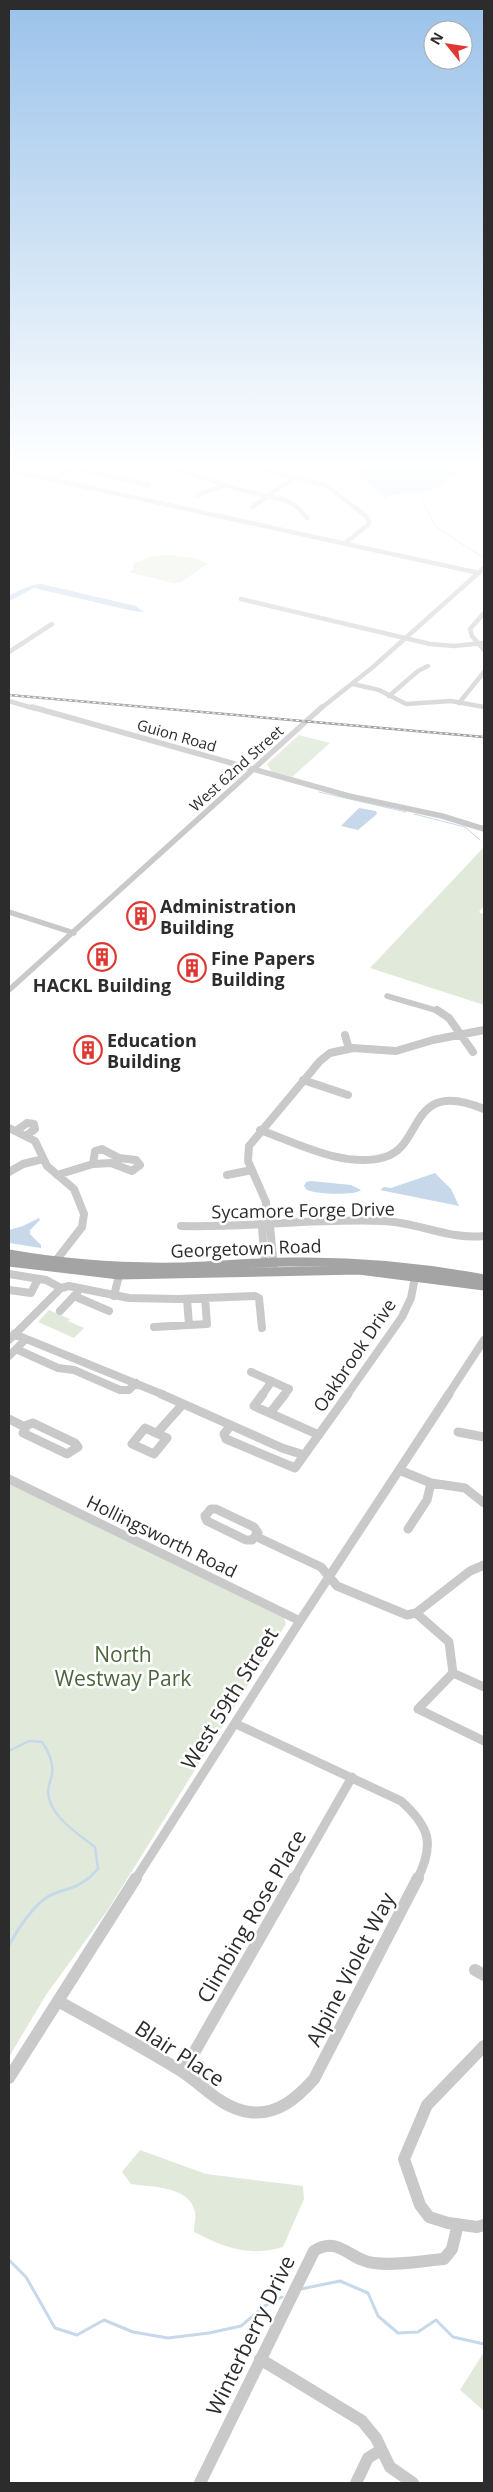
<svg xmlns="http://www.w3.org/2000/svg" width="493" height="2492" font-family="'Open Sans',sans-serif">
	<rect width="100%" height="100%" fill="#fff"/>
	<path fill="#e1eada" d="M168 555 196 558 208 564 181 582 173 583 129 572 134 569 133 564 152 556Z
		M299 735 330 743 292 777 272 772 267 764Z
		M484 847V906L479 912 484 915V1005L370 968Z
		M49 1310 70 1319 68 1321 84 1328 74 1338 38 1322Z
		M9 1483 284 1618 286 1624 107 1911 46 1995 9 2057Z
		M140 2150 206 2174 303 2186 304 2199 283 2247C248 2257 225 2248 194 2232 194 2226 196 2218 195 2212 190 2186 151 2187 131 2184L122 2172Z
		M484 2352V2411L460 2390Z"/>
	<path fill="#c6d8ea" d="M349 468H455L456 474 433 490 388 496 383 499V495L361 478 358 471Z
		M41 584 136 606 144 612 133 611 34 588 9 601V596C19 590 29 585 41 584Z
		M359 808 376 811 377 814 358 830 341 826Z
		M435 1173 451 1189 459 1206 380 1190 384 1187 391 1188Z
		M311 1181 351 1185 361 1190C354 1196 316 1194 307 1190L304 1186 306 1182Z
		M39 1218 40 1220 30 1230V1234L41 1245V1248L9 1243V1230L23 1226Z"/>
	<g fill="none" stroke-linecap="round" stroke-linejoin="round">
		<path stroke="#c6d8ea" stroke-width="1" d="M417 491 436 527 484 558
			M319 792 406 812
			M414 814 465 827 480 840"/>
		<path stroke="#c6d8ea" stroke-width="2.5" d="M9 1751 29 1741 42 1742C49 1752 54 1763 52 1775 51 1780 48 1786 48 1791 48 1815 78 1834 95 1847L98 1869 87 1880"/>
		<path stroke="#c6d8ea" stroke-width="3" d="M9 1945C18 1929 30 1909 46 1898 59 1889 76 1890 88 1878
			M9 2260 26 2277 55 2328 77 2335 104 2320 133 2332 168 2338 209 2333 241 2326 266 2305 282 2297
			M301 2289 340 2281 368 2293 378 2316 398 2333 418 2332 436 2320 453 2337 484 2344"/>
		<path stroke="#c9c9c9" stroke-width="4.5" d="M73 468 149 485
			M174 468 237 489 285 500 297 507 307 518
			M258 468 327 486 366 516 369 521 368 525 345 543
			M9 470 479 573
			M53 479 72 468
			M198 495 225 485
			M252 507 294 478
			M241 599 430 644 454 646 484 643
			M484 613 470 629 472 636 484 650
			M9 652 52 624
			M353 684 379 690 406 704 451 701 484 707
			M389 696 418 671 428 666
			M9 701 36 709
			M459 703 484 672
			M320 709 373 667 484 568"/>
		<path stroke="#c9c9c9" stroke-width="5.5" d="M32 707 349 796 442 816 484 829
			M9 912 74 933
			M9 990 322 707
			M387 996 442 1012"/>
		<path stroke="#c9c9c9" stroke-width="8" d="M437 1010 449 1018 473 1052
			M345 1035 349 1049
			M303 1080 348 1095
			M9 1128 35 1141 47 1166 74 1189 84 1214 82 1227 54 1263
			M260 1130C297 1143 345 1169 385 1157 424 1146 408 1077 484 1109
			M16 1131 27 1123 34 1124 35 1129 27 1135
			M102 1149 119 1158 136 1160 140 1165 132 1171 111 1163 93 1164 95 1151Z
			M9 1172 23 1164 43 1159
			M57 1175 93 1164
			M227 1175 252 1170
			M181 1226C248 1228 316 1218 383 1221 418 1222 449 1240 484 1236
			M270 1226 274 1267
			M262 1227 265 1267
			M266 1227V1202L248 1161 249 1146 320 1061 330 1053 353 1048 396 1051 433 1040 484 1030
			M9 1274 46 1280 61 1288
			M9 1290 31 1293 38 1279
			M74 1296 109 1311
			M114 1296 120 1271
			M187 1299 189 1325
			M60 1311 77 1293
			M154 1327 207 1324 205 1298
			M14 1334 164 1395
			M9 1340 61 1288 69 1286 129 1298 178 1299 255 1296 259 1298 262 1328
			M16 1349 58 1368 74 1370 120 1390H129L136 1383
			M9 1356 26 1339
			M251 1372 289 1389 284 1395
			M262 1395 272 1381
			M347 1395 402 1317 411 1298 416 1272
			M448 1395 484 1340"/>
		<path stroke="#c9c9c9" stroke-width="9" d="M161 1394 282 1448 304 1455
			M263 1394 254 1406 319 1435
			M270 1413 285 1394
			M9 1419 25 1427
			M33 1423 75 1443 78 1447 67 1454 23 1433 27 1425Z
			M231 1425 224 1434 226 1439 295 1468 348 1394
			M145 1428 167 1438 154 1454 132 1444Z
			M458 1432 484 1437
			M157 1433 183 1404
			M399 1470 431 1483 465 1488 484 1503
			M9 1479 300 1621
			M211 1509H216L254 1527 258 1533 252 1540H246L207 1521 205 1516Z
			M408 1529 427 1500 431 1483
			M255 1536 321 1567 337 1586 407 1615 416 1613 470 1571 484 1565
			M416 1613 449 1642 453 1673
			M453 1673 418 1709 484 1741
			M453 1673 484 1687
			M236 1724 401 1801C430 1827 435 1844 417 1880
			M135 1880 300 1621 449 1394
			M293 1880 352 1777"/>
		<path stroke="#c9c9c9" stroke-width="12" d="M475 1970 484 1975
			M58 2001C99 2024 141 2046 181 2071 203 2085 221 2108 249 2112 277 2116 297 2098 314 2079L418 1878
			M484 2046 427 2105 404 2159 420 2205 429 2217 448 2223 477 2227 484 2225
			M183 2072 294 1878
			M9 2078 136 1878
			M260 2359 362 2421 376 2438 390 2467 413 2483
			M200 2483 314 2251C339 2235 350 2261 374 2263 397 2266 421 2261 444 2259L452 2249 458 2224
			M356 2483 368 2458 381 2450"/>
		<path stroke="#a4a4a4" stroke-width="9" d="M9 1254C65 1264 121 1268 179 1267 216 1266 254 1262 292 1262 357 1261 421 1267 484 1279
			M9 1262 119 1275 359 1270 484 1286"/>
		<defs>
			<path id="rail" d="M9 695 484 737"/>
		</defs>
		<use href="#rail" stroke="#818181" stroke-width="2.5"/>
		<use href="#rail" stroke="#fff" stroke-width="1" stroke-dasharray="3" stroke-linecap="butt"/>
	</g>
	<linearGradient id="sky" x2="0" y2="1"><stop stop-color="#9ac2e9"/><stop offset="0.57" stop-color="#fff"/><stop offset="1" stop-color="#fff" stop-opacity="0"/></linearGradient>
	<rect width="493" height="817" fill="url(#sky)"/>
	<defs>
		<symbol id="building-ring" viewBox="-11 -11 22 22"><circle r="9.5" fill="#fff" stroke="#df3833" stroke-width="1.5"/><path d="M-4-6H4V6H1V3H-1V6H-4ZM-2.5-4.3h1.7v1.8h-1.7ZM.8-4.3h1.7v1.8H.8ZM-2.5-1h1.7V.8h-1.7ZM.8-1h1.7V.8H.8Z" fill="#df3833"/></symbol>
	</defs>
	<g fill-rule="evenodd">
		<use href="#building-ring" x="125" y="900" width="32" height="32"/>
		<use href="#building-ring" x="86" y="941" width="32" height="32"/>
		<use href="#building-ring" x="176" y="952" width="32" height="32"/>
		<use href="#building-ring" x="72" y="1034" width="32" height="32"/>
	</g>
	<g text-anchor="middle" dominant-baseline="central" stroke-width="5" stroke-linejoin="round" paint-order="stroke">
		<g font-size="15" fill="#2c2c2c" stroke="#fff">
			<text transform="translate(177 735) rotate(16)">Guion Road</text>
			<text transform="translate(236 768) rotate(-42)">West 62nd Street</text>
		</g>
		<g font-size="18" font-weight="bold" fill="#2c2c2c" stroke="#fff" text-anchor="start">
			<text x="160" y="906">Administration<tspan x="160" dy="21">Building</tspan></text>
			<text x="211" y="958">Fine Papers<tspan x="211" dy="21">Building</tspan></text>
			<text x="102" y="985" text-anchor="middle">HACKL Building</text>
			<text x="107" y="1040">Education<tspan x="107" dy="21">Building</tspan></text>
		</g>
		<g font-size="18" fill="#2c2c2c" stroke="#fff">
			<text transform="translate(303 1210) rotate(-1)">Sycamore Forge Drive</text>
			<text transform="translate(246 1248) rotate(-2)">Georgetown Road</text>
			<text transform="translate(354 1355) rotate(-56)">Oakbrook Drive</text>
			<text transform="translate(162 1536) rotate(26)">Hollingsworth Road</text>
		</g>
		<g font-size="21" fill="#4b663c" stroke="#fff">
			<text x="123" y="1654">North<tspan x="123" dy="24">Westway Park</tspan></text>
		</g>
		<g font-size="21" fill="#2c2c2c" stroke="#fff">
			<text transform="translate(229 1698) rotate(-58)">West 59th Street</text>
			<text transform="translate(251 1916) rotate(-60)">Climbing Rose Place</text>
			<text transform="translate(350 1969) rotate(-63)">Alpine Violet Way</text>
			<text transform="translate(180 2053) rotate(33)">Blair Place</text>
			<text transform="translate(250 2335) rotate(-64)">Winterberry Drive</text>
		</g>
	</g>
	<rect width="493" height="2492" fill="none" stroke="#2c2c2c" stroke-width="20"/>
	<g transform="translate(448 45) rotate(300)"><circle r="24" fill="#ffffff" stroke="#ababab"/>
	<path d="M0-4L9 19L0 12L-9 19Z" fill="#df3833"/>
	<text y="-8" font-size="14" font-weight="bold" text-anchor="middle" fill="#2c2c2c">N</text>
	</g>
</svg>
